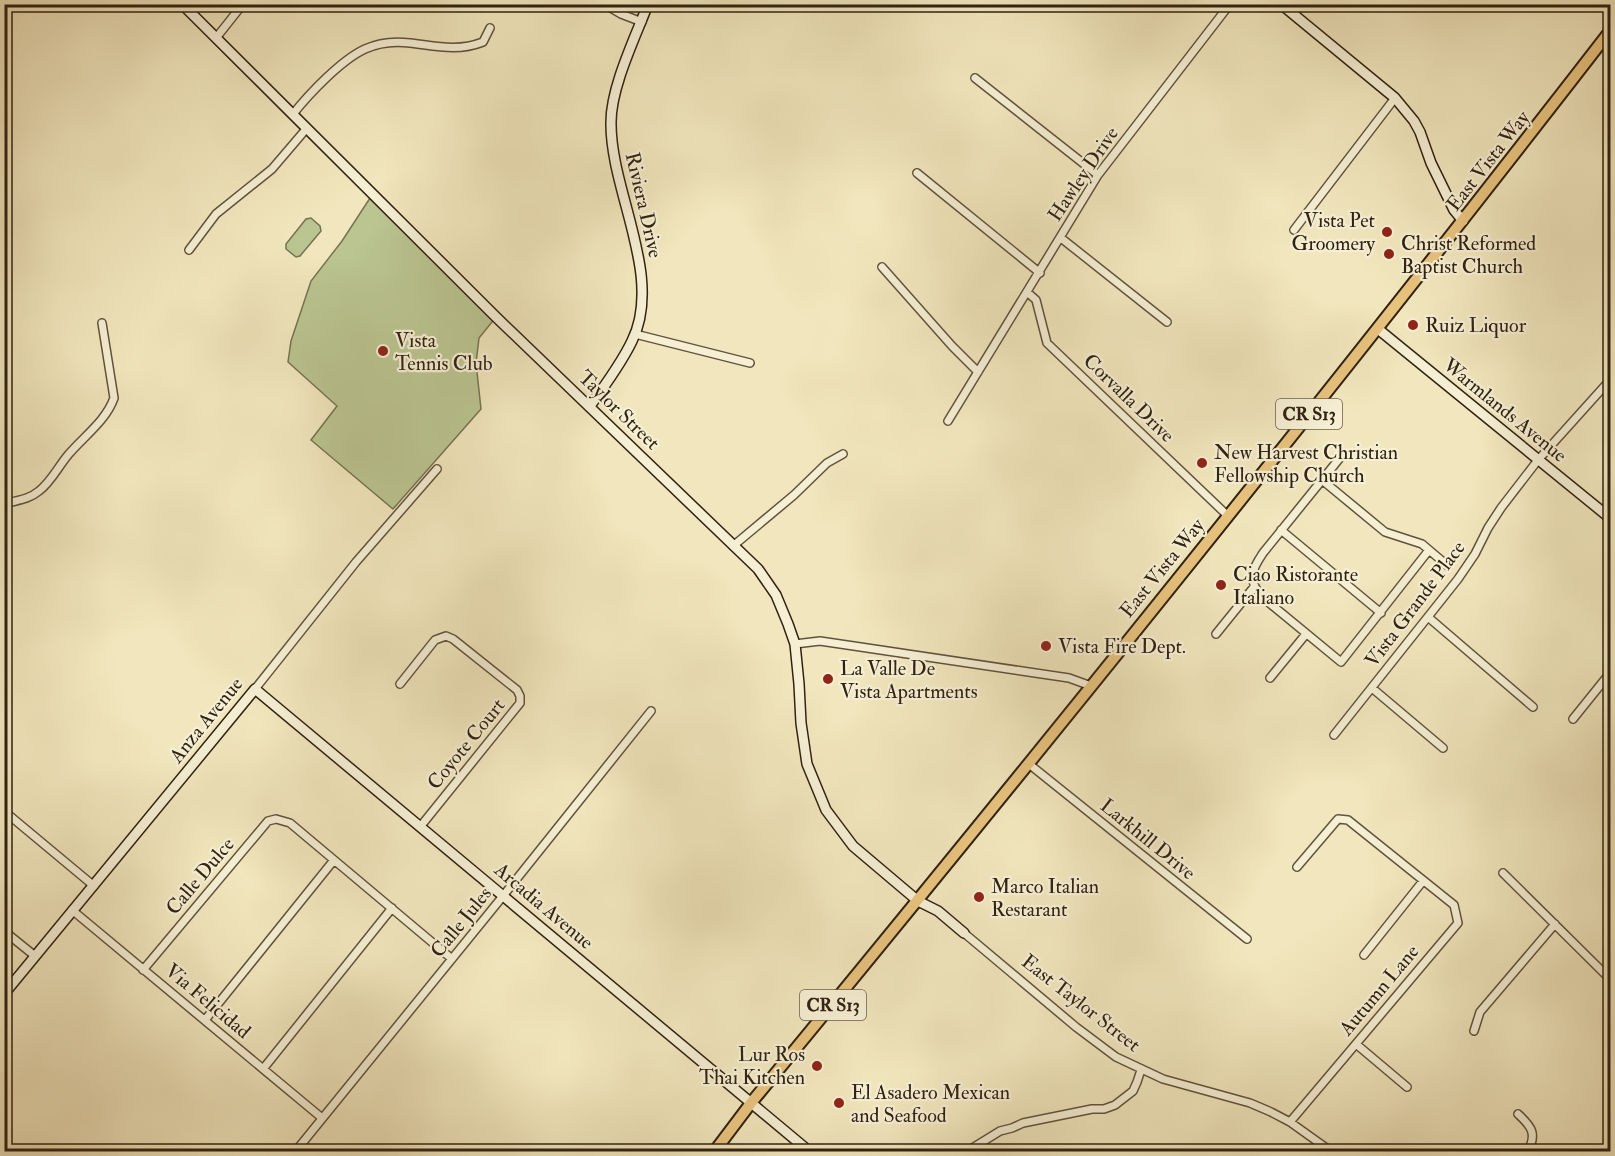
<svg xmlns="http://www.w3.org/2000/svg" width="1615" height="1156" font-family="'IM FELL Double Pica',serif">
	<rect width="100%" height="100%" fill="#f1e6bd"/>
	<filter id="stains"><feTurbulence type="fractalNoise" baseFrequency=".00333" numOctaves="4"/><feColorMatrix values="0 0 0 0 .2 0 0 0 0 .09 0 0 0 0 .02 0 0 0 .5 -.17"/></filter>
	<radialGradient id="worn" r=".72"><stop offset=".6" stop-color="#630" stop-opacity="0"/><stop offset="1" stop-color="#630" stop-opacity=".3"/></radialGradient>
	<path fill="#bac591" stroke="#757452" stroke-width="1.5" d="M372 195 496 317 479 338 476 363 481 409 393 509 311 440 337 406 288 362 291 341 311 281 342 241Z
		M311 218 320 226 321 231 300 256 296 257 286 249V244L306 219Z"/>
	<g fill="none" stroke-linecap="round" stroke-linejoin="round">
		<defs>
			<path id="street" d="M604 4 621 14 642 22
				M216 38 243 4
				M975 78 1098 175
				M293 114C309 94 341 60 365 49 378 43 395 41 410 43 436 46 457 52 483 42L490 28
				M917 173 1040 273
				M1294 230 1395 98
				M1061 238 1167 322
				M189 250 216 214 272 169 307 128
				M882 267 952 346 978 372
				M1027 292 1036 300 1047 343 1228 516
				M635 334 750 363
				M948 421 1098 175 1230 4
				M1339 459 1263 553C1251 571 1247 579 1262 597L1341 662 1429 550
				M1322 480 1385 532 1422 544 1448 566
				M4 504C17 500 28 500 39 491 51 482 58 467 68 455 83 437 106 421 114 398L102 323
				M1281 530 1381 613
				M733 546 794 495 827 463 843 454
				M1428 617 1533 707
				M1216 634 1254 587
				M795 644 820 641 847 645 1069 678 1091 686
				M1270 678 1306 634
				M400 684 435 640 446 636 453 639 517 690 520 696V703L420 827
				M1372 688 1443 748
				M255 689 356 562 437 469
				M1573 719 1610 673
				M1334 735 1458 579 1475 554 1488 528 1501 508 1538 460 1610 380
				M1029 764 1247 939
				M4 811 94 886
				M1503 873 1610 979
				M72 910 322 1118
				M4 931 35 956
				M964 933 1076 1027 1116 1057 1163 1079 1250 1103 1271 1112 1290 1122 1332 1152
				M1364 955 1423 881
				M143 970 268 821 276 819 290 823 452 959
				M205 1020 334 860
				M1474 1031 1480 1012 1555 924
				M1356 1044 1407 1087
				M263 1069 392 908
				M1518 1114C1531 1126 1538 1134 1527 1152
				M1290 1122 1458 923 1454 905 1348 820 1338 819 1297 867
				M1570 1149 1573 1152
				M295 1152 503 896 651 711
				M966 1152 1000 1131 1012 1128 1023 1123 1092 1109H1104L1115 1105 1133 1091 1137 1082 1141 1070"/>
			<path id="secondary" d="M182 4 496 317 758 569 776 595 788 624 795 644 799 684 801 723 807 764 826 810 853 846 918 901 938 911 964 933
				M1281 4 1395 98 1414 121 1420 132 1431 163 1454 210 1463 221
				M1378 329 1610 518
				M590 406C604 387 622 362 632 341 664 276 610 191 611 122 611 87 635 38 648 4
				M4 994 255 689 810 1152"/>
			<path id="primary" d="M714 1152 751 1103C1042 750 1330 393 1610 31"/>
		</defs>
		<use href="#street" stroke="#60533d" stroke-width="10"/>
		<use href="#secondary" stroke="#302212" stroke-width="12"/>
		<use href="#primary" stroke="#302212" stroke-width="14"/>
		<use href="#street" stroke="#f6efd4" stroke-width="7"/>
		<use href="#secondary" stroke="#f6efd4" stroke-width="9"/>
		<use href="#primary" stroke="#e8c37e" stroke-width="10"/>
	</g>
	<g fill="#8f2418" stroke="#f6efd4" stroke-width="2">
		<circle cx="1387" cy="232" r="6"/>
		<circle cx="1389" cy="254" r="6"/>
		<circle cx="1413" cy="325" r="6"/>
		<circle cx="383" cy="351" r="6"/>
		<circle cx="1202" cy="463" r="6"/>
		<circle cx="1221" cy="585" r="6"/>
		<circle cx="1046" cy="646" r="6"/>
		<circle cx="828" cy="679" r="6"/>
		<circle cx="979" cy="897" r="6"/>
		<circle cx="817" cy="1066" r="6"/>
		<circle cx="839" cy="1103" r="6"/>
	</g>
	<g text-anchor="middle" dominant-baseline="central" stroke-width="4.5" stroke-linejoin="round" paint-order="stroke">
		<g fill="#f6efd4" stroke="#6b604c" stroke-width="1.5">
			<rect x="1276" y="399" width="66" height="30" rx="4.5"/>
			<rect x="800" y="990" width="66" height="30" rx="4.5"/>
		</g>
		<g font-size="18" font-weight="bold" fill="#302212">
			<text x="1309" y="414">CR S13</text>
			<text x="833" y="1005">CR S13</text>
		</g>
		<g font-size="20" fill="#302212" stroke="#f6efd4">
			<text transform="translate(1488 161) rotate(-52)">East Vista Way</text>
			<text transform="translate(1083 174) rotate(-56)">Hawley Drive</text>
			<text transform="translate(644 205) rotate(77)">Riviera Drive</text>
			<text transform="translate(1129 398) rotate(44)">Corvalla Drive</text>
			<text transform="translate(619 410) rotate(44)">Taylor Street</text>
			<text transform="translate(1505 410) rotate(39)">Warmlands Avenue</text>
			<text transform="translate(1162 568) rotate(-51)">East Vista Way</text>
			<text transform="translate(1415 604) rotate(-53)">Vista Grande Place</text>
			<text transform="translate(206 720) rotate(-51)">Anza Avenue</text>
			<text transform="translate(466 744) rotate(-51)">Coyote Court</text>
			<text transform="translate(1148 839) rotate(39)">Larkhill Drive</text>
			<text transform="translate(200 876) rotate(-50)">Calle Dulce</text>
			<text transform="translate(544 906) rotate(40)">Arcadia Avenue</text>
			<text transform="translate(461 922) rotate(-51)">Calle Jules</text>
			<text transform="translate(1379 990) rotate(-50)">Autumn Lane</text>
			<text transform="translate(208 1001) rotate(40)">Via Felicidad</text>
			<text transform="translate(1081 1003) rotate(38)">East Taylor Street</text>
		</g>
		<g font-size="20" fill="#302212" stroke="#f6efd4" text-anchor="start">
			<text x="1375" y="220" text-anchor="end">Vista Pet<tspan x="1375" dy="23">Groomery</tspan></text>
			<text x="1401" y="243">Christ Reformed<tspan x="1401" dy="23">Baptist Church</tspan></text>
			<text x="1425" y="325">Ruiz Liquor</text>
			<text x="395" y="340">Vista<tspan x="395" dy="23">Tennis Club</tspan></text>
			<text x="1214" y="452">New Harvest Christian<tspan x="1214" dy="23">Fellowship Church</tspan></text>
			<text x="1233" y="574">Ciao Ristorante<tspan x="1233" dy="23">Italiano</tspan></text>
			<text x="1058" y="646">Vista Fire Dept.</text>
			<text x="840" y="668">La Valle De<tspan x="840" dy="23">Vista Apartments</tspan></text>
			<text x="991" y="886">Marco Italian<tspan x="991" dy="23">Restarant</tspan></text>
			<text x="805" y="1054" text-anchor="end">Lur Ros<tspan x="805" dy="23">Thai Kitchen</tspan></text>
			<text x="851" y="1092">El Asadero Mexican<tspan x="851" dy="23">and Seafood</tspan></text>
		</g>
	</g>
	<rect width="1615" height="1156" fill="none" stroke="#f1e6bd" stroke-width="24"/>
	<rect x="6" y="6" width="1603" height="1144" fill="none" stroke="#302212" stroke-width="3"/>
	<rect x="12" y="12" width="1591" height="1132" fill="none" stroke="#302212" stroke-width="1.5"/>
	<rect width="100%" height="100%" filter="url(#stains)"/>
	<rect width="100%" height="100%" fill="url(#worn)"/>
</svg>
